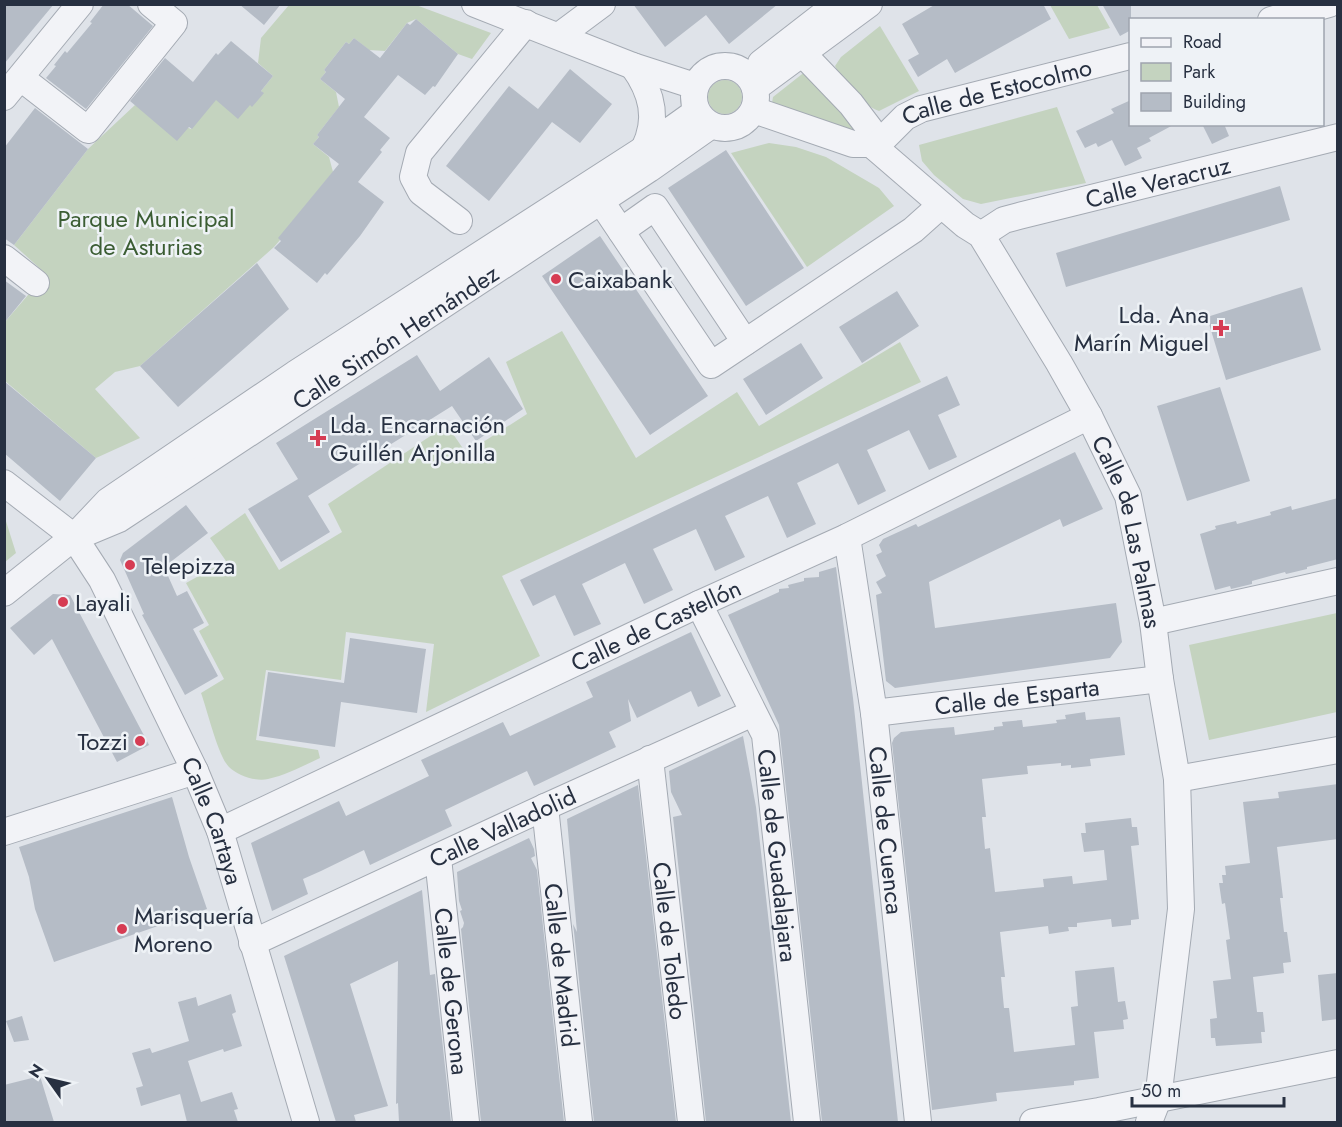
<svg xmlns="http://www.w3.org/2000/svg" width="1342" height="1127" font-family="Jost,sans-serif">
	<rect width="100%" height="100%" fill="#dfe3e9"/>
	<path fill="#c4d3bf" d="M289 5H416L491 33 472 59 458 54 416 19 407 23 385 51 369 50 354 38 349 44 346 42 324 70 326 72 320 79 336 92 339 107 317 135 319 137 313 144 329 157 333 172 279 238 280 240 274 247 140 366 115 372 95 389 140 438 96 458 5 381 4 323 46 274 14 245 88 149 135 105 191 129 213 97 250 105 263 93 261 91 273 76 258 63 261 38Z
		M1050 5H1097L1110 28 1069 39Z
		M880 26 919 91 879 111C860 104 844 84 835 66L841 57Z
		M806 71 859 127 852 132 779 108 772 103 773 97Z
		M708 97a17 17 0 1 1 34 0a17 17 0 1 1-34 0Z
		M1057 107 1086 183 981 204 963 199 934 175 922 161 919 145Z
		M769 143 796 147 826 157 879 188 894 206 807 267 731 153Z
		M562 331 636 458 737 392 759 426 900 342 921 382 502 576 540 656 426 712 434 644 346 632 341 680 266 670 256 740 318 750 320 758C303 766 286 775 268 779 257 782 238 776 229 767 218 756 207 709 201 693L224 679 199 631 209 625 186 583 226 561 210 538 245 513 279 570 342 532 328 504 447 425 466 453 527 414 506 362Z
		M5 518 16 553 5 562H4Z
		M1337 613V712L1209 740 1189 645Z"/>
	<path fill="#b5bcc6" d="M4 4H54L4 64Z
		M104 4H127L153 26 86 109 46 78 56 66 54 65 65 51 67 53 92 23 90 22Z
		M239 4H281L264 25Z
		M633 4H778L729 44 706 15 665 47Z
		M936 4H1043L1051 19 955 73 947 59 918 77 908 60 919 54 902 24Z
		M1102 4H1131V30L1120 36Z
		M416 19 458 54 435 87 433 86 425 95 398 75 364 117 390 138 380 150 382 152 358 182 384 202 360 236 327 275 325 273 317 283 274 248 281 241 278 238 339 164 313 144 319 137 317 135 345 99 320 79 326 72 324 70 346 42 349 44 354 38 380 58 407 23 410 25Z
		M231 41 273 76 261 91 264 93 252 107 250 105 238 119 216 100 192 129 189 127 177 141 130 101 165 58 193 82 216 53 218 55Z
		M570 69 612 104 580 143 552 122 489 201 446 166 509 86 538 109Z
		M1131 100V124H1175L1149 138 1151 141 1137 148 1142 158 1125 166 1112 140 1098 147 1096 143 1085 148 1076 131 1114 113 1111 109Z
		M35 108 88 149 14 245 4 238V148Z
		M1202 124H1224L1229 136 1212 144Z
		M726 150 804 268 746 306 668 188Z
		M1280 186 1290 220 1066 287 1056 253Z
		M600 236 708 396 650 435 542 276Z
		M257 263 289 309 178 407 140 366Z
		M4 280 26 296 4 323Z
		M1302 287 1321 350 1226 380 1207 317Z
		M897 291 919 326 862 363 839 327Z
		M801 343 823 378 766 415 743 379Z
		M417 355 440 391 489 357 523 409 476 441 452 406 308 496 330 532 281 562 248 509 298 479 276 443Z
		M947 376 960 405 938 415 957 457 929 470 909 430 867 450 886 491 858 505 838 463 818 473 797 483 816 524 787 538 768 496 725 516 745 557 715 571 696 529 653 549 673 590 644 604 625 563 582 584 601 624 574 636 555 595 533 606 520 580Z
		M4 381 96 458 60 501 4 453Z
		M1220 387 1250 481 1187 501 1157 406Z
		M1075 452 1103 509 1063 527 1060 519 929 582 935 628 1116 603 1122 642 1110 658 895 688 886 681 876 595 882 593 876 582 886 576 876 555 882 552 879 545 883 539 916 524 918 527Z
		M1338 498V559L1307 567V569L1286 574 1285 572 1252 581V584L1231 589 1230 586 1215 590 1200 534 1216 529 1215 526 1236 521 1237 524 1271 515 1270 512 1291 506 1292 510Z
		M186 505 208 533 164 567 177 596 187 591 204 623 193 629 218 676 185 695 142 615 144 614 120 560 123 553Z
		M836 567 853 698 898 1122H822L779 725 728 615 779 592V589L789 588 788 585 804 581V578L819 577V572Z
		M53 594 70 595 149 745 117 762 52 639 34 655 10 628Z
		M691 632 721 696 698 707 691 691 637 718 628 699 631 721 609 732 616 747 534 786 527 771 445 810 452 826 370 865 364 850 321 871 303 879 308 894 272 911 251 843 339 801 346 816 429 776 421 760 503 722 510 736 593 697 586 682Z
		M350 638 426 649 417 713 341 702 335 747 259 736 268 672 344 683Z
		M1085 712 1086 720 1120 717 1125 755 1090 759 1091 766 1071 768V765L1061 766V763L1027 766 1028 774 982 779 986 817H982L985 849 990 848 995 892 1044 887 1043 879 1072 876 1073 884 1107 880 1104 850 1084 852 1081 833H1086L1085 823 1131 818 1132 827H1137L1139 845 1131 846 1139 919 1131 920V925L1112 927 1111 919 1077 923V927H1068L1069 931 1049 934 1048 926 1000 932 1005 977H1001L1004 1008H1009L1014 1052 1075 1045 1071 1007 1078 1006 1075 971 1114 967 1118 1002 1125 1001 1128 1019 1123 1020 1124 1029 1094 1032 1099 1078 1074 1081V1085L996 1093 997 1101 932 1110 892 743 894 738 901 732 930 729 954 727 955 735 994 730V727L1003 726 1002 722 1022 720 1023 727 1057 723 1056 720 1066 719 1065 715Z
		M743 736 756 807 791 1122H706L673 817 682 815 671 792 669 771Z
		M1338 784V839L1277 847 1283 898H1280L1284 932H1287L1291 962 1283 963 1284 973 1253 977 1257 1012H1263L1265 1032H1261L1262 1043 1216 1046 1215 1038H1211L1210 1019 1217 1018 1213 981 1231 979 1226 940 1230 939 1225 903 1222 904 1219 883H1223L1222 875H1226L1225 866 1250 863 1243 802 1279 798 1278 792Z
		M638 785 676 1122H594L574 932 573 924 577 932 567 819Z
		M172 797 189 857 207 909 54 962 35 909 29 877 19 847Z
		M529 838 534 849 535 856 531 858 537 870 564 1122H481L461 929 463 927 464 923 460 911 462 910 459 901 457 872Z
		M422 890 430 975 435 974 451 1122H399L398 1103 396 1104 398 961 350 984 388 1106 354 1115 356 1122H336L284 956Z
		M1338 973V1019L1322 1021 1318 975Z
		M231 994 236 1012 232 1014 242 1046 224 1052 223 1049 188 1061 201 1102 232 1092 238 1109 234 1110 238 1122H187L180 1094 141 1106 136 1088 143 1086 132 1053 150 1048 152 1053 189 1041 178 1002 196 997 198 1006Z
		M22 1016 29 1040 14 1042 6 1021Z
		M40 1076 54 1122H4V1085Z"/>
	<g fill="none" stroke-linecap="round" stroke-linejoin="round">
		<defs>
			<g id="minor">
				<path d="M475 4 633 66 695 86"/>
				<path d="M1271 20 1329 4"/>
				<path d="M559 36 602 4"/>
				<path d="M803 54 851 104 870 129 871 144"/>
				<path d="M761 63 837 4"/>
				<circle cx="725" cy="97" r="31"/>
				<path d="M633 66C652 92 659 119 644 149"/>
				<path d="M21 78 88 130 174 23 151 4"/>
				<path d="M755 88 869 4"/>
				<path d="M4 97 80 4"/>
				<path id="s1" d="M754 110 853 144H871L965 225 981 235 1059 363 1089 416 1128 496 1153 622 1160 679 1177 779 1181 909 1158 1099 1149 1122"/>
				<path id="s2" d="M875 147 905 117 921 109 1130 56"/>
				<path d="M600 200 711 365 913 230 941 205"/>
				<path d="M459 221 421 192 413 177 419 153 526 23"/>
				<path d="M621 231 655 207 745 342"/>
				<path id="s3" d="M981 235 1004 220 1019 216 1338 137"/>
				<path d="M4 258 36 283"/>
				<path id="s4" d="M4 483 74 537 102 580 195 771 220 831 306 1122"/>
				<path id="s5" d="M83 534 119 519 649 169 710 126"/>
				<path id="s6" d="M847 537 874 713 918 1122"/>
				<path d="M4 593 74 537 108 501 295 374 644 149 696 112"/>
				<path id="s7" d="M699 604 765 735 807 1122"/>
				<path d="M1153 622 1338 581"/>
				<path id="s8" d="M874 713 1160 679"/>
				<path id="s9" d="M650 759 691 1122"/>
				<path d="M1177 779 1338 750"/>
				<path id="s10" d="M545 807 579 1122"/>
				<path id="s11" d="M220 831 699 604 847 537 1089 416"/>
				<path d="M4 832 195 771"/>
				<path id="s12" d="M438 858 466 1122"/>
				<path id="s13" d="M252 943 545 807 753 713"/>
				<path d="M1033 1122 1099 1111 1338 1063"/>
			</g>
		</defs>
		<use href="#minor" stroke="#a4aab3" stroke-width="28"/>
		<use href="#minor" stroke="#f2f3f7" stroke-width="26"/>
	</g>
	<g fill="#d63c53" stroke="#eef2f6" stroke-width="2">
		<circle cx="556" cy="279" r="6"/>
		<path d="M1218 319h6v6h6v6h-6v6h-6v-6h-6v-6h6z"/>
		<path d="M315 429h6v6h6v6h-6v6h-6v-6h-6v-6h6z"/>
		<circle cx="130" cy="565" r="6"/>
		<circle cx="63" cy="602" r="6"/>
		<circle cx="140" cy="741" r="6"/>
		<circle cx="122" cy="929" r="6"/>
	</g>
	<g text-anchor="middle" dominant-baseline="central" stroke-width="5" stroke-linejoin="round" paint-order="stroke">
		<g font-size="24" fill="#273041" stroke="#eef2f6">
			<text stroke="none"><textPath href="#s2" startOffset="138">Calle de Estocolmo</textPath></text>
			<text stroke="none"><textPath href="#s3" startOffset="186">Calle Veracruz</textPath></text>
			<text stroke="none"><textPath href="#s5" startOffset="370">Calle Simón Hernández</textPath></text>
			<text stroke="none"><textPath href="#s1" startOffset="600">Calle de Las Palmas</textPath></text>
			<text stroke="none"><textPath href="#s11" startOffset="482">Calle de Castellón</textPath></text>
			<text stroke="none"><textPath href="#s8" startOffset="144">Calle de Esparta</textPath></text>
			<text stroke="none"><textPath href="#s4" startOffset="405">Calle Cartaya</textPath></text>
			<text stroke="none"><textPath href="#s13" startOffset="276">Calle Valladolid</textPath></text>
			<text stroke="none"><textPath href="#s6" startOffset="296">Calle de Cuenca</textPath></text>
			<text stroke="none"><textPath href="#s7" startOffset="268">Calle de Guadalajara</textPath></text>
			<text stroke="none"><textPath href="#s9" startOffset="183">Calle de Toledo</textPath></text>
			<text stroke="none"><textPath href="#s10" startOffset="159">Calle de Madrid</textPath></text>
			<text stroke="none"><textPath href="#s12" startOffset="134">Calle de Gerona</textPath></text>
		</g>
		<g font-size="24" fill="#3b5d33" stroke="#eef2f6">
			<text x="146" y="218">Parque Municipal<tspan x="146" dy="28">de Asturias</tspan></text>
		</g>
		<g font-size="24" fill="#273041" stroke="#eef2f6" text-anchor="start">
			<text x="568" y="279">Caixabank</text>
			<text x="1209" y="314" text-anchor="end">Lda. Ana<tspan x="1209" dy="28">Marín Miguel</tspan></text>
			<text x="330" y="424">Lda. Encarnación<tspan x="330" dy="28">Guillén Arjonilla</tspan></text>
			<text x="142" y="565">Telepizza</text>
			<text x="75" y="602">Layali</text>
			<text x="128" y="741" text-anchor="end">Tozzi</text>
			<text x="134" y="915">Marisquería<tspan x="134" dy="28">Moreno</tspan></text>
		</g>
	</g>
	<rect width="1342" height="1127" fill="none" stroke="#273041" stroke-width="12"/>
	<rect x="1129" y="18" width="195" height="108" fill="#eef2f6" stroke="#9ea4ae" stroke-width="1.5"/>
	<rect x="1141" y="38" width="30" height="9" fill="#f2f3f7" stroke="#9ea4ae" stroke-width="1.5"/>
	<text x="1183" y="48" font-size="18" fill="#273041">Road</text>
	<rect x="1141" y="63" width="30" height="18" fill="#c4d3bf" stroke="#9ea4ae" stroke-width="1.5"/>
	<text x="1183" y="78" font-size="18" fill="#273041">Park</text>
	<rect x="1141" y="93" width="30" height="18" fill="#b5bcc6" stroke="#9ea4ae" stroke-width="1.5"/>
	<text x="1183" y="108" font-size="18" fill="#273041">Building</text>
	<g transform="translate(48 1079) rotate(304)" stroke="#eef2f6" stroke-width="4.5" paint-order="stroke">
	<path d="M0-4.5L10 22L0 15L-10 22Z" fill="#273041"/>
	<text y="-9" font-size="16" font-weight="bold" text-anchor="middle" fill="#273041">N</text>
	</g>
	<path d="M1132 1097v9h152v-9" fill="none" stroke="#273041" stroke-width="3"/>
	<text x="1141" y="1097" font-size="18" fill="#273041" stroke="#eef2f6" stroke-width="4.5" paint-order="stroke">50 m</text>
</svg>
